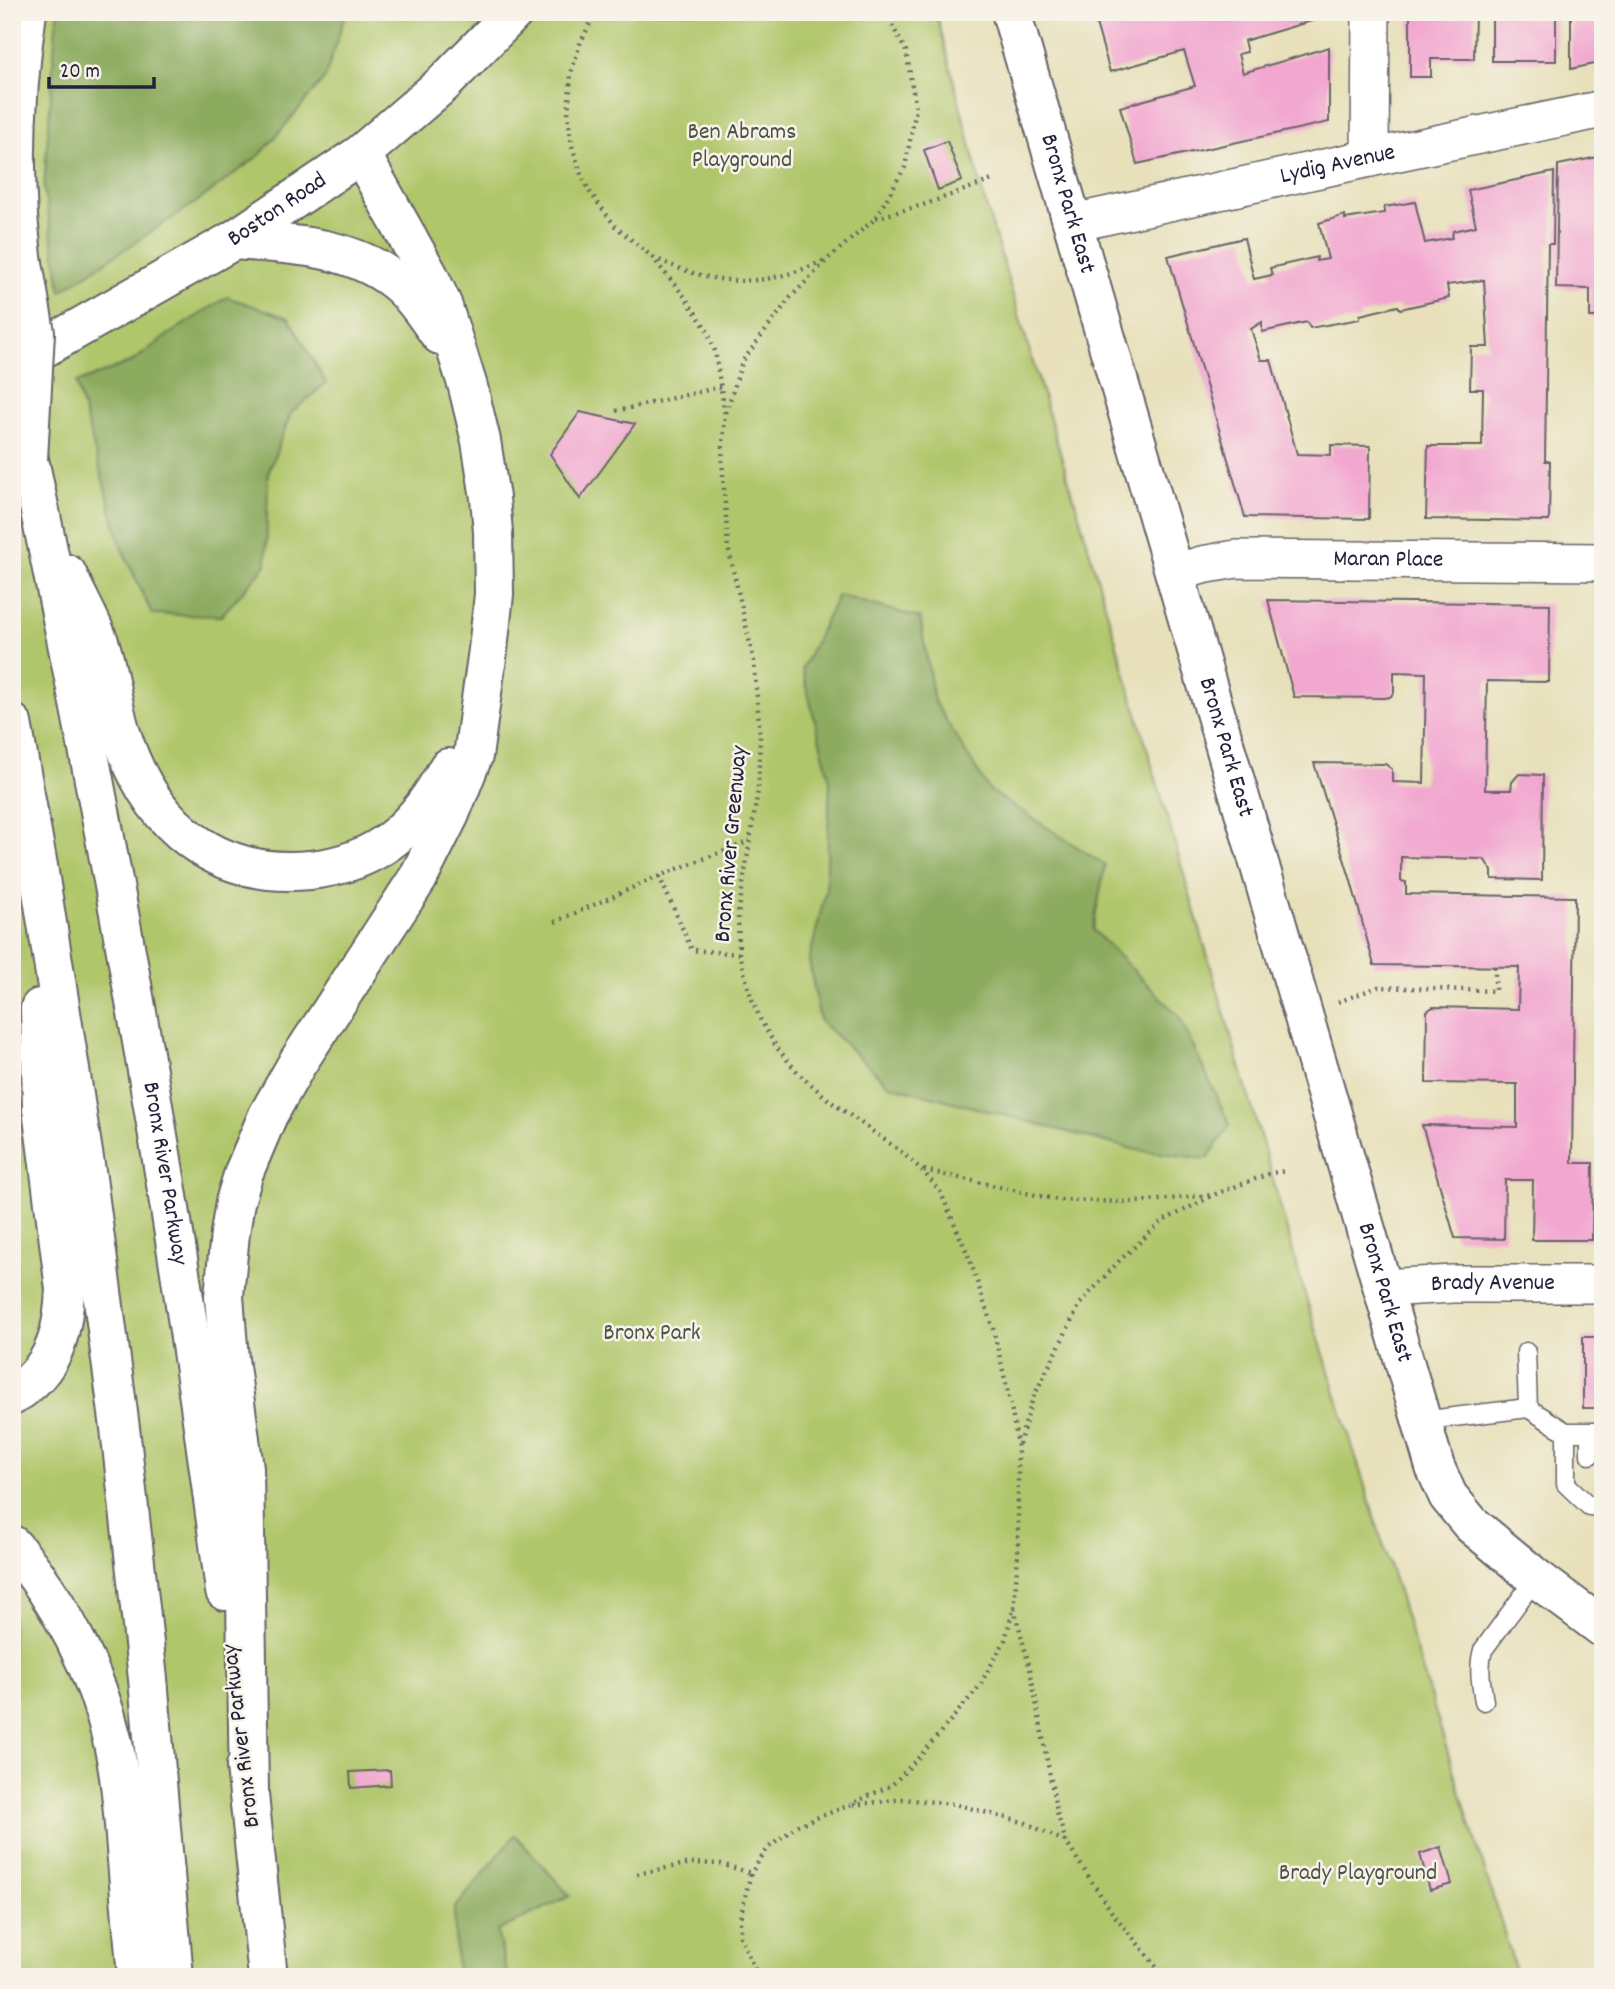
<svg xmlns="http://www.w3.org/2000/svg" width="1615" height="1989" font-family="Dekko,sans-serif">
	<rect width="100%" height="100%" fill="#f7f3e8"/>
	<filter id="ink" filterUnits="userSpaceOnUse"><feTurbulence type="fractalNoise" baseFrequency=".0143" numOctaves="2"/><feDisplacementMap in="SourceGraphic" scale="14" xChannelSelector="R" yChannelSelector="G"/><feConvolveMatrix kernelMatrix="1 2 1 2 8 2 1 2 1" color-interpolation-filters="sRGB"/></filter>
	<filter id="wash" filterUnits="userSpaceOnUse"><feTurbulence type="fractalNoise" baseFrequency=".00686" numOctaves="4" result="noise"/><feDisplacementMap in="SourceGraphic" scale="28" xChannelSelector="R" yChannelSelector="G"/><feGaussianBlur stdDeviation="1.57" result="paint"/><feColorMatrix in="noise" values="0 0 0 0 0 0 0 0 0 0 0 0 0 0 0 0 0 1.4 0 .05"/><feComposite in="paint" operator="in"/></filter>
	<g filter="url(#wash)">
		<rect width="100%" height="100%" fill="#e7e0ba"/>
		<path fill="#b0c66b" stroke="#697453" stroke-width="2" d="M12 12H936L985 202 1081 522 1271 1173 1304 1291 1518 1977H12Z"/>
		<path fill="#8cab5f" stroke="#57664d" stroke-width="2" d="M59 12H346L325 78 261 154 198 201 61 291 44 189 56 25Z
			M227 297 289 318 326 383 291 413 268 473 266 565 221 616 152 614 122 549 76 383 133 361 169 334Z
			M838 595 920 618 934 701 989 790 1105 865 1093 930 1179 1016 1230 1125 1207 1159 1136 1150 889 1085 820 1021 809 961 826 890 830 781 802 669Z
			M515 1835 570 1896 497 1931 508 1977H457L454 1909Z"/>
		<g id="blocks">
			<path fill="#f2a7d0" d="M1097 12H1328V16L1244 41 1247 52 1238 54 1243 73 1329 47V122L1137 164 1120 107 1195 86 1184 51 1110 72 1093 13Z
				M1410 12H1475L1474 59H1431V77H1410Z
				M1492 12H1556V61H1492Z
				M1571 12H1603V62L1571 69Z
				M947 141 962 181 938 190 924 150Z
				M1603 156V317H1590V289L1556 288 1558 165Z
				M1554 172 1553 244H1548L1545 461H1550L1549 521 1426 519 1428 446H1482L1483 389H1470L1471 347H1488L1484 280 1447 285 1449 298 1400 309 1398 306 1360 315V319L1310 328 1307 322 1262 332V322L1251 329 1261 360H1271L1297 454 1331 455V445L1370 446 1369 519 1245 517 1168 256 1244 238 1254 279 1272 275 1270 268 1317 257 1316 261 1328 259 1319 223 1345 215V219L1384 213V207L1415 202 1425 243 1452 238 1453 231 1476 226 1468 190Z
				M580 412 635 424 580 499 550 454Z
				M1268 600 1550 604 1549 682 1487 681 1485 790H1511L1512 782 1519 774 1543 775 1542 880 1492 879V871L1484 859 1401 857V881L1406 882V894L1575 897 1572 1163H1593L1592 1240H1532L1533 1180H1505L1504 1239 1455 1238 1422 1125 1517 1127V1084L1426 1083 1427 1011 1433 1007 1518 1009 1519 967 1374 965 1351 881 1314 763 1385 764 1392 769V782L1424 783 1426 673 1394 672V693L1390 697 1385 698 1294 697Z
				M1583 1337H1603V1408H1583Z
				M390 1770 391 1785 351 1788 350 1772Z
				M1441 1847 1452 1884 1430 1890 1420 1854Z"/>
		</g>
	</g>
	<g filter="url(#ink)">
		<use href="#blocks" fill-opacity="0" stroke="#676467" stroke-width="2"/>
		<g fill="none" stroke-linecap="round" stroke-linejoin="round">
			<defs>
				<path id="lane" d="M1528 1408 1566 1432H1603
					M1421 1421 1528 1408 1526 1352
					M1566 1432V1484L1589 1506 1603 1507
					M1590 1455V1432
					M1484 1701C1481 1684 1478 1667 1483 1650L1536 1578"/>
				<g id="street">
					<path d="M1370 158 1371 12"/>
					<path id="s1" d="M1073 223 1370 158 1603 109"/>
					<path id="s2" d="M1175 573 1202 565 1236 559 1603 562"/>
					<path id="s3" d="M1383 1288 1453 1284H1603"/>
				</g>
				<g id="secondary">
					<path id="s4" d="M1011 12 1435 1467 1448 1496 1471 1524 1536 1578 1603 1628"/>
				</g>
				<g id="primary">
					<path id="s5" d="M12 366 234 240 361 154 444 83 514 12"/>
				</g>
				<g id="highway">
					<path d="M18 216C13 148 17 80 27 12"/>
					<path d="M234 240C289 244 349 245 395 281 413 295 426 316 440 335"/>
					<path id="s6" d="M12 380C99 781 174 1185 225 1591"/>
					<path d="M67 574C77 596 90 619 99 642 110 673 112 708 123 739 152 826 216 879 310 870 379 863 417 826 448 768"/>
					<path d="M12 723 38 866 87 1178 120 1428 148 1679 174 1977"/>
					<path d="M12 1396C53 1370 63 1336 65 1289L42 1109 40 1008"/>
					<path d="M12 1545C60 1600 97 1673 113 1743 121 1778 123 1814 126 1849 130 1892 133 1934 137 1977"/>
					<path d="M246 1766 268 1977"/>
					<path d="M249 1791 244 1468 229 1359 224 1296 230 1233 235 1202 244 1172 268 1115 298 1062 418 878 450 814 473 756 488 650 494 594 493 532 490 498 481 441 468 387 442 304 429 276 361 154"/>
				</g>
			</defs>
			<use href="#lane" stroke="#676467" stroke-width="21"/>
			<use href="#street" stroke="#676467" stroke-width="40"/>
			<use href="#secondary" stroke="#676467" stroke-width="42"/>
			<use href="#primary" stroke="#676467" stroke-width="42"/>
			<use href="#highway" stroke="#676467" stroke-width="42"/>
			<path stroke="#676467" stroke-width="4.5" stroke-dasharray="2 5" stroke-linecap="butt" d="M597 12 592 19 580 44 571 73 568 115 572 146 582 177 590 192 615 226 651 256 685 297 708 332 715 351 725 415 722 459 728 547 754 661 760 735 758 790 738 915 739 954 751 997 761 1021 777 1048 800 1075 830 1101 899 1150 921 1169 940 1191 968 1255 993 1329 1010 1400 1018 1448V1554L1014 1607 1005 1640 979 1687 921 1755 892 1785 845 1807 798 1825 767 1849 751 1873 740 1918V1936L758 1977
				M876 218 926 204 992 180
				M653 257C715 287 762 289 825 260
				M616 411 721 387
				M726 413 742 362 790 298 829 258 875 219 905 167 916 109 906 51 885 12
				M659 876 692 950 739 954
				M555 922 659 876 750 841
				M1338 1002 1378 987 1495 991V966
				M924 1170 1058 1200 1136 1202 1212 1195
				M1019 1444 1033 1398 1080 1304 1120 1260 1163 1221 1216 1194 1271 1173 1286 1171
				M1014 1608 1030 1669 1057 1813 1066 1842 1111 1911 1165 1977
				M853 1805 903 1799 954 1804 1026 1823 1064 1841
				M637 1874 691 1863 721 1864 751 1873"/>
			<use href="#lane" stroke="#fff" stroke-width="18"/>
			<use href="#street" stroke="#fff" stroke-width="37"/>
			<use href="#secondary" stroke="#fff" stroke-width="38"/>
			<use href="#primary" stroke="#fff" stroke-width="38"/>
			<use href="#highway" stroke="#fff" stroke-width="38"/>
			<defs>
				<path id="highway-bridge" d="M18 216 22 257 35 333 28 459"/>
			</defs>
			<use href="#highway-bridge" stroke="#676467" stroke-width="42" stroke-linecap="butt"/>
			<use href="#highway-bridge" stroke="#fff" stroke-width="38"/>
		</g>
	</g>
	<g text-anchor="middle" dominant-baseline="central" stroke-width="5" stroke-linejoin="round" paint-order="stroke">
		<g font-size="24" fill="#4d5349" stroke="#f7f3e8">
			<text x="742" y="133">Ben Abrams<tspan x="742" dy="28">Playground</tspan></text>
			<text x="652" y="1334">Bronx Park</text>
			<text x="1358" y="1874">Brady Playground</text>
		</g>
		<g font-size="24" fill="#22223b" stroke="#f7f3e8">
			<text stroke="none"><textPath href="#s1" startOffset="271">Lydig Avenue</textPath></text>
			<text stroke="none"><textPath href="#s4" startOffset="200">Bronx Park East</textPath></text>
			<text stroke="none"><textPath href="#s5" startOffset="308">Boston Road</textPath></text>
			<text stroke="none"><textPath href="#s2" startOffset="215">Maran Place</textPath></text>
			<text stroke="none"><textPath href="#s4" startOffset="766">Bronx Park East</textPath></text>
			<text transform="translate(732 844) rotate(-85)">Bronx River Greenway</text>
			<text stroke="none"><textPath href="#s6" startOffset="808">Bronx River Parkway</textPath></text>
			<text stroke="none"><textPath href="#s3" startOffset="110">Brady Avenue</textPath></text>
			<text stroke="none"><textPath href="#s4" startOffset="1334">Bronx Park East</textPath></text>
			<text transform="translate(242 1736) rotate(-97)">Bronx River Parkway</text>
		</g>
	</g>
	<rect width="1615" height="1989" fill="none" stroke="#f7f3e8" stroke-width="42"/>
	<path d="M49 77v10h105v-10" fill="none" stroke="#22223b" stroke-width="3.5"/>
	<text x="60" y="77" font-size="21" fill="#22223b" stroke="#f7f3e8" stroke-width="5" paint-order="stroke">20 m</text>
</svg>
